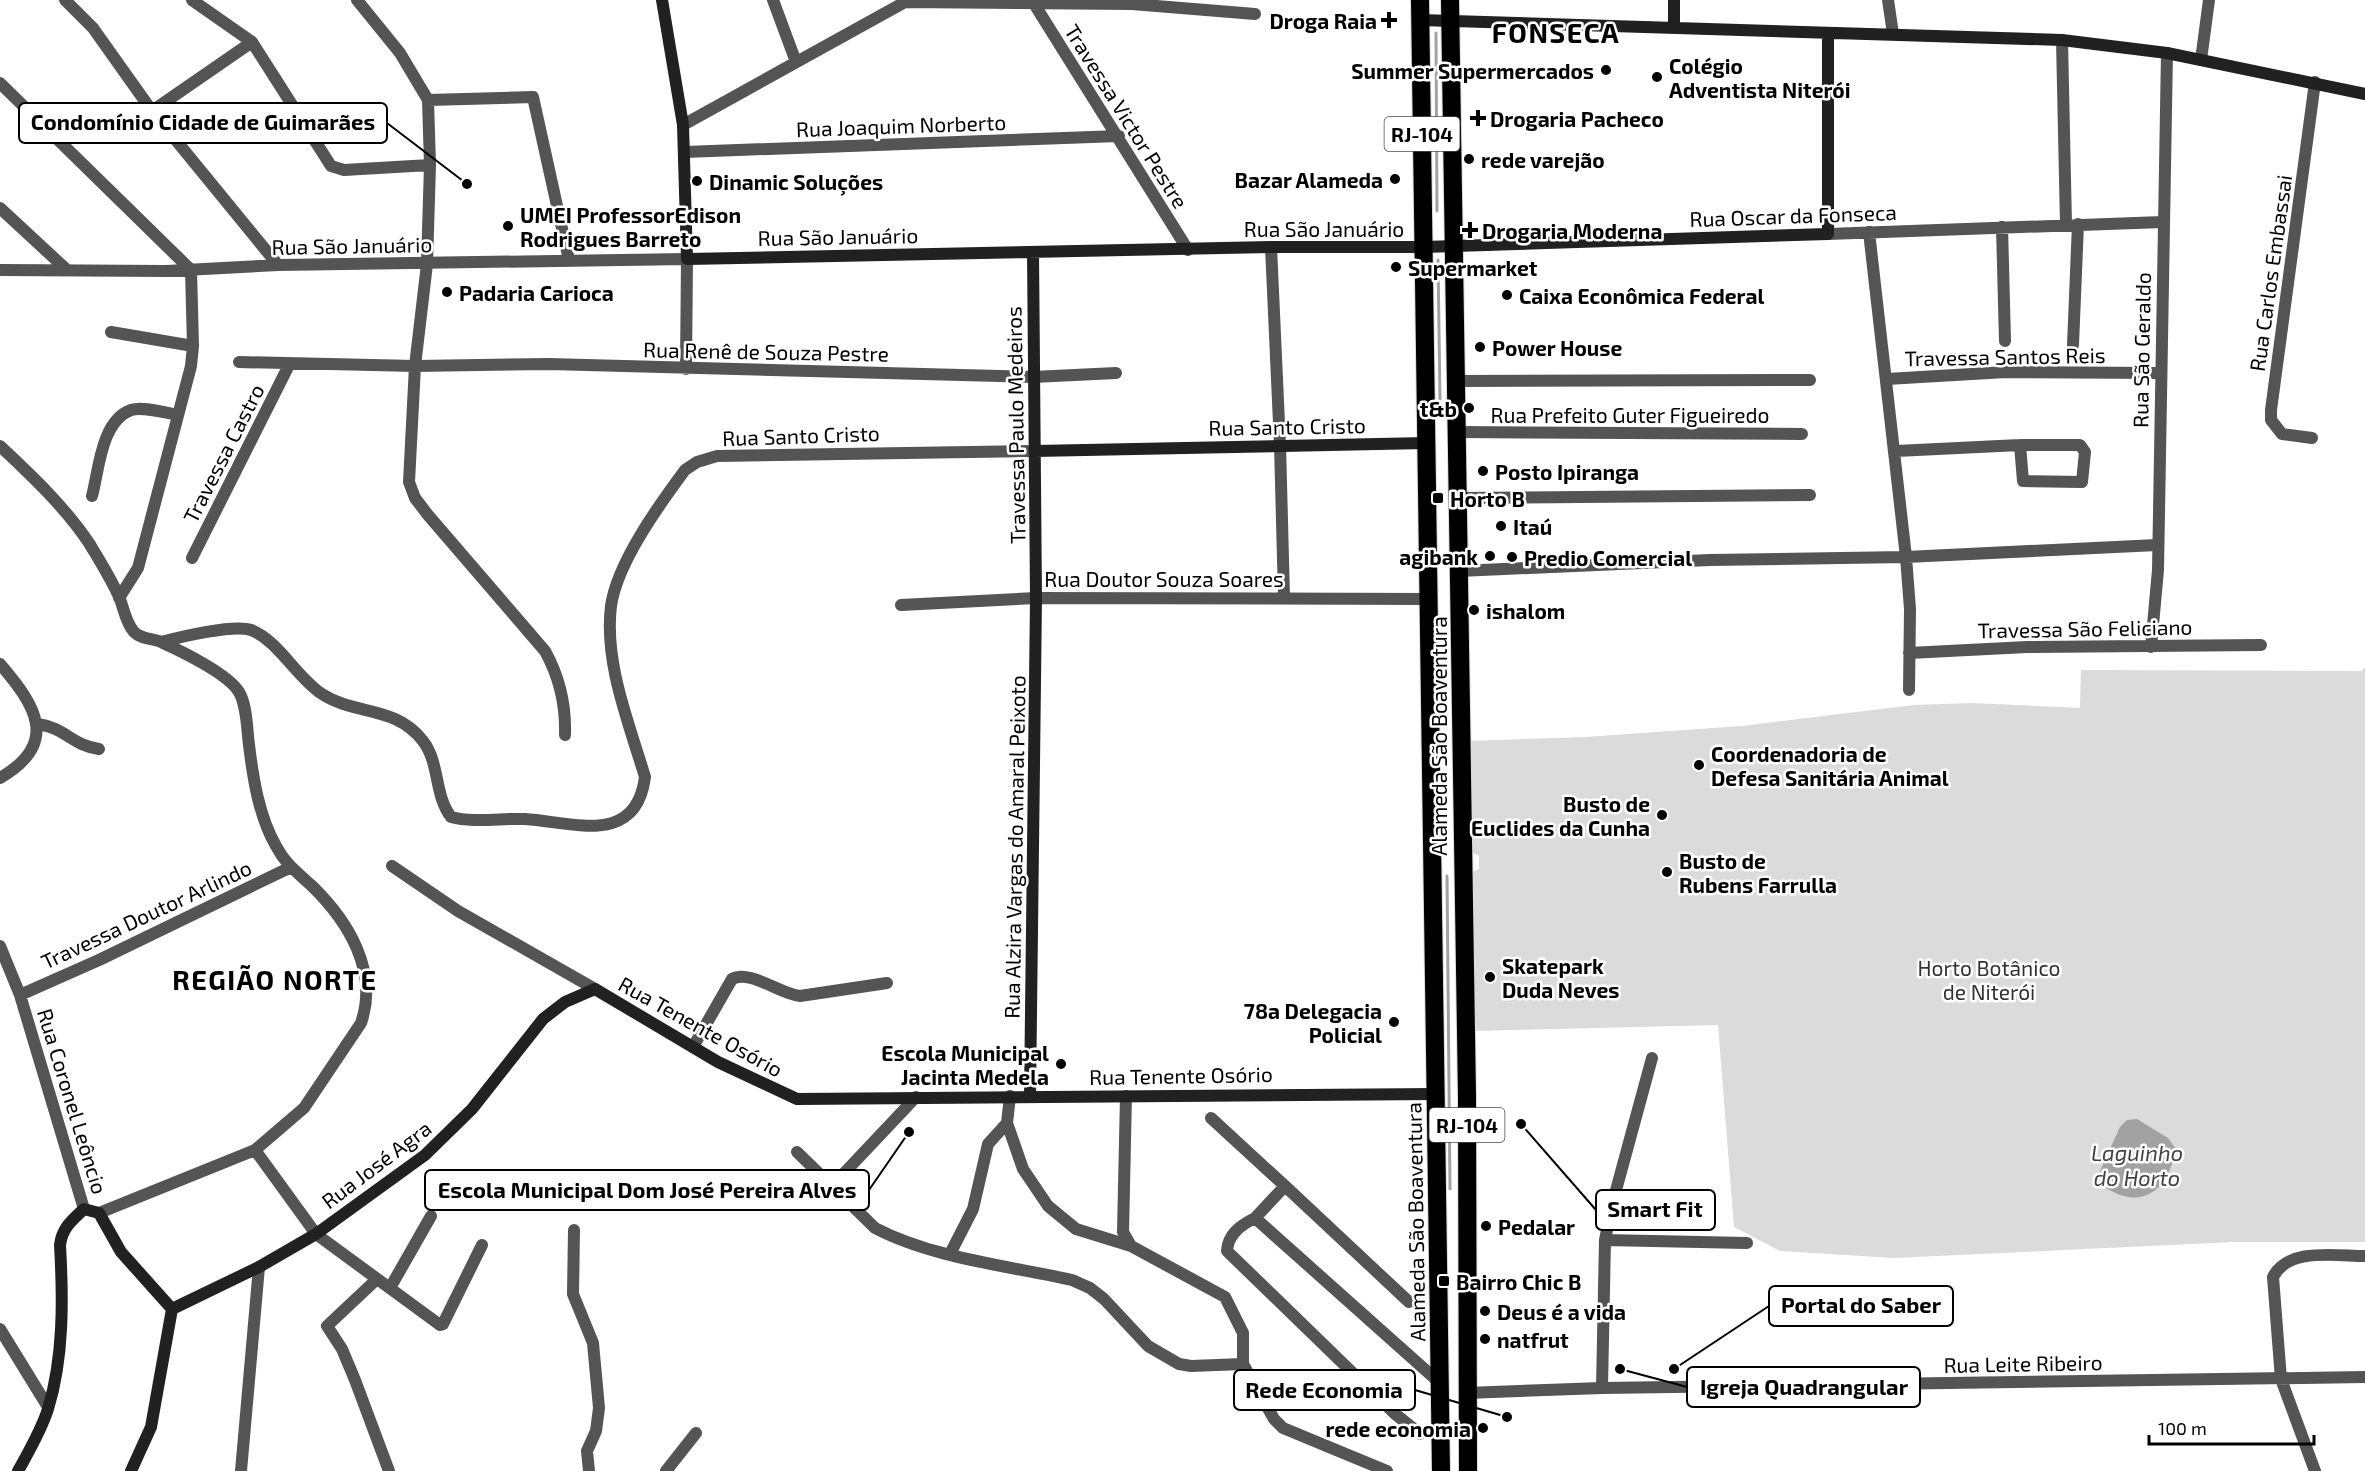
<svg xmlns="http://www.w3.org/2000/svg" width="2365" height="1471" font-family="'Exo 2',sans-serif">
	<rect width="100%" height="100%" fill="#fff"/>
	<path fill="#dbdbdb" d="M2365 667V1242H2233L1894 1258 1780 1251 1734 1227 1718 1025 1474 1031 1469 873 1479 869V856L1468 850 1467 741 1585 737 1742 726 1914 705 1972 703 2080 708 2081 670 2362 671Z"/>
	<path fill="#a2a2a2" d="M2137 1119 2168 1138 2176 1149C2168 1191 2141 1212 2103 1186L2100 1171 2120 1127 2127 1120Z"/>
	<g fill="none" stroke-linecap="round" stroke-linejoin="round">
		<path stroke="#a2a2a2" stroke-width="3" d="M1436 33 1437 211
			M1438 260 1440 400
			M1447 876 1450 1189"/>
		<defs>
			<path id="highway" d="M1420 0 1441 1471
				M1450 0 1467 1097 1468 1471"/>
		</defs>
		<use href="#highway" stroke="#dbdbdb" stroke-width="20"/>
		<path stroke="#545454" stroke-width="12" d="M65 0 93 28 152 111 278 265
			M192 0 252 42 331 166 344 170 430 165
			M357 0 400 53 428 100 430 165 427 264 415 366 409 482 415 498 428 515 545 651C560 678 566 704 565 735
			M773 0 796 62
			M1888 0 1893 34
			M1033 2 1188 250
			M2062 40 2066 225
			M2201 60 2209 0
			M0 83 191 270 193 346 191 366 138 568 119 598
			M428 100 533 97 569 260
			M152 111 252 42
			M683 125 905 2 1132 4 1255 14
			M685 152 1119 136
			M0 208 67 270
			M2002 227 2005 341
			M1869 232 1906 557 1910 609 1909 690
			M1828 234 2163 222
			M1271 247 1280 445 1284 597
			M0 270 166 271 278 265 687 259 686 369
			M111 332 193 346
			M2073 345 2078 224
			M239 362 415 366 549 364 1033 377 1116 373
			M1887 379 2006 372 2160 373
			M1456 381 1810 380
			M1457 432 1802 434
			M2312 438 2282 434 2271 420V410L2315 82
			M0 446C31 475 65 507 89 543 100 561 112 580 120 599 124 610 126 623 134 632 142 640 154 638 163 643 183 652 228 674 239 692 247 705 247 730 249 745 253 778 259 817 276 846 286 865 296 871 312 886 348 921 379 971 361 1023L304 1108 255 1150 99 1213
			M1896 451 2020 445H2080L2085 452 2082 482 2023 481 2020 445
			M92 496C99 470 101 421 131 410 143 406 165 413 178 415
			M1458 498 1810 495
			M192 558 289 365
			M1459 571 1710 560 1906 557 2157 545
			M901 605 1036 598 1428 599
			M161 642C180 637 234 624 251 630 278 640 297 678 322 694 356 716 395 705 423 741 440 763 434 795 451 817 473 823 502 818 525 819 572 822 636 847 645 777 629 723 604 663 611 606 617 563 659 505 685 470L697 462 717 456 1035 451
			M2151 647 2158 570 2167 53
			M1909 653 2027 647 2261 645
			M0 664C36 706 60 743 0 778
			M38 724C66 728 71 745 99 749
			M392 866 458 911 595 989
			M0 946 20 995 84 1209
			M20 995 99 960 289 868
			M693 1047 732 979C749 969 780 994 800 996L887 983
			M1010 1096 1007 1123 1023 1169 1048 1206 1076 1229 1131 1246
			M1126 1096 1123 1232 1131 1246 1225 1297 1243 1333V1364
			M1211 1118 1285 1186
			M255 1150 316 1234 440 1325 443 1324 482 1245
			M797 1152 875 1228C932 1258 1009 1266 1072 1280L1090 1288 1104 1299 1148 1346 1179 1364 1191 1366 1243 1364 1274 1419 1283 1428 1387 1471
			M831 1187 916 1097
			M1255 1218 1285 1186 1409 1302
			M574 1230 573 1294 593 1343 599 1408 596 1431 587 1451 589 1471
			M1605 1240 1747 1243
			M950 1254 973 1209 988 1144 1007 1123
			M377 1279 327 1326 342 1349 355 1380 389 1471
			M390 1288 431 1216
			M0 1329 48 1407
			M1602 1388 1605 1240 1612 1205 1652 1058
			M1466 1393 1602 1388 2365 1377
			M1420 1434 1394 1413 1227 1251C1228 1234 1241 1225 1255 1218L1440 1383
			M241 1471 259 1267
			M666 1471 696 1433
			M2315 1471 2281 1379 2273 1277C2288 1247 2336 1256 2365 1256"/>
		<path stroke="#212121" stroke-width="12" d="M662 0 683 125 687 259 1271 247H1424L1828 234V33
			M1420 20 2062 40 2167 53 2365 94
			M1674 27V0
			M1035 451 1426 443
			M1030 1096 1036 598 1033 252
			M172 1309 259 1267 316 1234 425 1155 472 1109 543 1019 565 1002 595 989 718 1062 797 1099 1436 1094
			M18 1471C29 1451 41 1431 48 1409 64 1357 63 1298 60 1245 62 1228 72 1220 84 1209L99 1213 121 1252 172 1309
			M131 1471 151 1427 172 1309"/>
		<use href="#highway" stroke="#000" stroke-width="18"/>
	</g>
	<g fill="#000" stroke="#fff" stroke-width="2">
		<path d="M1386 11h6v6h6v6h-6v6h-6v-6h-6v-6h6z"/>
		<circle cx="1606" cy="70" r="6"/>
		<circle cx="1657" cy="77" r="6"/>
		<path d="M1475 109h6v6h6v6h-6v6h-6v-6h-6v-6h6z"/>
		<circle cx="1469" cy="159" r="6"/>
		<circle cx="1395" cy="179" r="6"/>
		<circle cx="697" cy="181" r="6"/>
		<circle cx="508" cy="226" r="6"/>
		<path d="M1467 221h6v6h6v6h-6v6h-6v-6h-6v-6h6z"/>
		<circle cx="1396" cy="267" r="6"/>
		<circle cx="447" cy="292" r="6"/>
		<circle cx="1507" cy="295" r="6"/>
		<circle cx="1480" cy="347" r="6"/>
		<circle cx="1469" cy="408" r="6"/>
		<circle cx="1483" cy="471" r="6"/>
		<rect x="1432" y="492" width="12" height="12" rx="3"/>
		<circle cx="1501" cy="526" r="6"/>
		<circle cx="1490" cy="556" r="6"/>
		<circle cx="1512" cy="557" r="6"/>
		<circle cx="1474" cy="610" r="6"/>
		<circle cx="1699" cy="765" r="6"/>
		<circle cx="1662" cy="815" r="6"/>
		<circle cx="1667" cy="872" r="6"/>
		<circle cx="1490" cy="977" r="6"/>
		<circle cx="1394" cy="1022" r="6"/>
		<circle cx="1061" cy="1064" r="6"/>
		<circle cx="1486" cy="1226" r="6"/>
		<rect x="1438" y="1275" width="12" height="12" rx="3"/>
		<circle cx="1485" cy="1311" r="6"/>
		<circle cx="1485" cy="1339" r="6"/>
		<circle cx="1483" cy="1428" r="6"/>
	</g>
	<g text-anchor="middle" dominant-baseline="central" stroke-width="5" stroke-linejoin="round" paint-order="stroke">
		<g fill="#fff" stroke="#4c4c4c" stroke-width="1.5">
			<rect x="1384.5" y="117" width="75" height="34" rx="4.5"/>
			<rect x="1429.5" y="1108" width="75" height="34" rx="4.5"/>
		</g>
		<g font-size="20" font-weight="bold" fill="#000">
			<text x="1422" y="134">RJ-104</text>
			<text x="1467" y="1125">RJ-104</text>
		</g>
		<g font-size="21" font-weight="bold" fill="#000" stroke="#fff" text-anchor="start">
			<text x="1377" y="20" text-anchor="end">Droga Raia</text>
			<text x="1669" y="65">Colégio<tspan x="1669" dy="24">Adventista Niterói</tspan></text>
			<text x="1594" y="70" text-anchor="end">Summer Supermercados</text>
			<text x="1490" y="118">Drogaria Pacheco</text>
			<text x="1481" y="159">rede varejão</text>
			<text x="1383" y="179" text-anchor="end">Bazar Alameda</text>
			<text x="709" y="181">Dinamic Soluções</text>
			<text x="520" y="214">UMEI ProfessorEdison<tspan x="520" dy="24">Rodrigues Barreto</tspan></text>
			<text x="1482" y="230">Drogaria Moderna</text>
			<text x="1408" y="267">Supermarket</text>
			<text x="459" y="292">Padaria Carioca</text>
			<text x="1519" y="295">Caixa Econômica Federal</text>
			<text x="1492" y="347">Power House</text>
			<text x="1457" y="408" text-anchor="end">t&amp;b</text>
			<text x="1495" y="471">Posto Ipiranga</text>
			<text x="1450" y="498">Horto B</text>
			<text x="1513" y="526">Itaú</text>
			<text x="1478" y="556" text-anchor="end">agibank</text>
			<text x="1524" y="557">Predio Comercial</text>
			<text x="1486" y="610">ishalom</text>
			<text x="1711" y="753">Coordenadoria de<tspan x="1711" dy="24">Defesa Sanitária Animal</tspan></text>
			<text x="1650" y="803" text-anchor="end">Busto de<tspan x="1650" dy="24">Euclides da Cunha</tspan></text>
			<text x="1679" y="860">Busto de<tspan x="1679" dy="24">Rubens Farrulla</tspan></text>
			<text x="1502" y="965">Skatepark<tspan x="1502" dy="24">Duda Neves</tspan></text>
			<text x="1382" y="1010" text-anchor="end">78a Delegacia<tspan x="1382" dy="24">Policial</tspan></text>
			<text x="1049" y="1052" text-anchor="end">Escola Municipal<tspan x="1049" dy="24">Jacinta Medela</tspan></text>
			<text x="1498" y="1226">Pedalar</text>
			<text x="1456" y="1281">Bairro Chic B</text>
			<text x="1497" y="1311">Deus é a vida</text>
			<text x="1497" y="1339">natfrut</text>
			<text x="1471" y="1428" text-anchor="end">rede economia</text>
		</g>
		<g font-size="21" fill="#000" stroke="#fff">
			<text transform="translate(1127 116) rotate(58)">Travessa Victor Pestre</text>
			<text transform="translate(901 125) rotate(-2)">Rua Joaquim Norberto</text>
			<text transform="translate(1793 215) rotate(-2)">Rua Oscar da Fonseca</text>
			<text x="1324" y="228">Rua São Januário</text>
			<text transform="translate(838 236) rotate(-1)">Rua São Januário</text>
			<text transform="translate(352 245) rotate(-1)">Rua São Januário</text>
			<text transform="translate(2270 273) rotate(-82)">Rua Carlos Embassai</text>
			<text transform="translate(2141 350) rotate(-89)">Rua São Geraldo</text>
			<text transform="translate(766 351) rotate(1)">Rua Renê de Souza Pestre</text>
			<text transform="translate(2005 356) rotate(-1)">Travessa Santos Reis</text>
			<text x="1630" y="414">Rua Prefeito Guter Figueiredo</text>
			<text transform="translate(1015 425) rotate(-91)">Travessa Paulo Medeiros</text>
			<text transform="translate(1287 426) rotate(-1)">Rua Santo Cristo</text>
			<text transform="translate(801 435) rotate(-2)">Rua Santo Cristo</text>
			<text transform="translate(223 453) rotate(-63)">Travessa Castro</text>
			<text x="1164" y="578">Rua Doutor Souza Soares</text>
			<text transform="translate(2085 628) rotate(-1)">Travessa São Feliciano</text>
			<text transform="translate(1438 736) rotate(-90)">Alameda São Boaventura</text>
			<text transform="translate(1014 847) rotate(-89)">Rua Alzira Vargas do Amaral Peixoto</text>
			<text transform="translate(146 914) rotate(-25)">Travessa Doutor Arlindo</text>
			<text transform="translate(701 1026) rotate(29)">Rua Tenente Osório</text>
			<text transform="translate(1181 1075) rotate(-1)">Rua Tenente Osório</text>
			<text transform="translate(73 1101) rotate(73)">Rua Coronel Leôncio</text>
			<text transform="translate(376 1164) rotate(-37)">Rua José Agra</text>
			<text transform="translate(1415 1222) rotate(-91)">Alameda São Boaventura</text>
			<text transform="translate(2023 1363) rotate(-1)">Rua Leite Ribeiro</text>
		</g>
		<g font-size="21" fill="#323232" stroke="#fff">
			<text x="1989" y="967">Horto Botânico<tspan x="1989" dy="24">de Niterói</tspan></text>
		</g>
		<g font-size="22" font-style="italic" fill="#434343" stroke="#fff">
			<text x="2137" y="1152">Laguinho<tspan x="2137" dy="25">do Horto</tspan></text>
		</g>
		<g font-size="27" font-weight="bold" letter-spacing="1.5" fill="#000" stroke="#fff">
			<text x="1556" y="32">FONSECA</text>
			<text x="275" y="979">REGIÃO NORTE</text>
		</g>
	</g>
	<path fill="none" stroke="#000" stroke-width="2" d="M467 184L387 123M909 1132L869 1190M1521 1124L1596 1210M1674 1369L1769 1306M1620 1369L1687 1387M1507 1417L1415 1390"/>
	<g fill="#000" stroke="#fff" stroke-width="2">
		<circle cx="467" cy="184" r="6"/>
		<circle cx="909" cy="1132" r="6"/>
		<circle cx="1521" cy="1124" r="6"/>
		<circle cx="1674" cy="1369" r="6"/>
		<circle cx="1620" cy="1369" r="6"/>
		<circle cx="1507" cy="1417" r="6"/>
	</g>
	<g fill="#fff" stroke="#000" stroke-width="2">
		<rect x="19" y="103" width="368" height="40" rx="6"/>
		<rect x="425" y="1170" width="444" height="40" rx="6"/>
		<rect x="1596" y="1190" width="119" height="40" rx="6"/>
		<rect x="1769" y="1286" width="184" height="40" rx="6"/>
		<rect x="1687" y="1367" width="233" height="40" rx="6"/>
		<rect x="1234" y="1370" width="181" height="40" rx="6"/>
	</g>
	<g font-size="22" text-anchor="middle" font-weight="bold" fill="#000">
		<text x="203" y="130">Condomínio Cidade de Guimarães</text>
		<text x="647" y="1198">Escola Municipal Dom José Pereira Alves</text>
		<text x="1655" y="1217">Smart Fit</text>
		<text x="1861" y="1313">Portal do Saber</text>
		<text x="1804" y="1395">Igreja Quadrangular</text>
		<text x="1324" y="1398">Rede Economia</text>
	</g>
	<path d="M2149 1435v9h165v-9" fill="none" stroke="#000000" stroke-width="3"/>
	<text x="2158" y="1435" font-size="18" fill="#000000" stroke="#ffffff" stroke-width="4.5" paint-order="stroke">100 m</text>
</svg>
